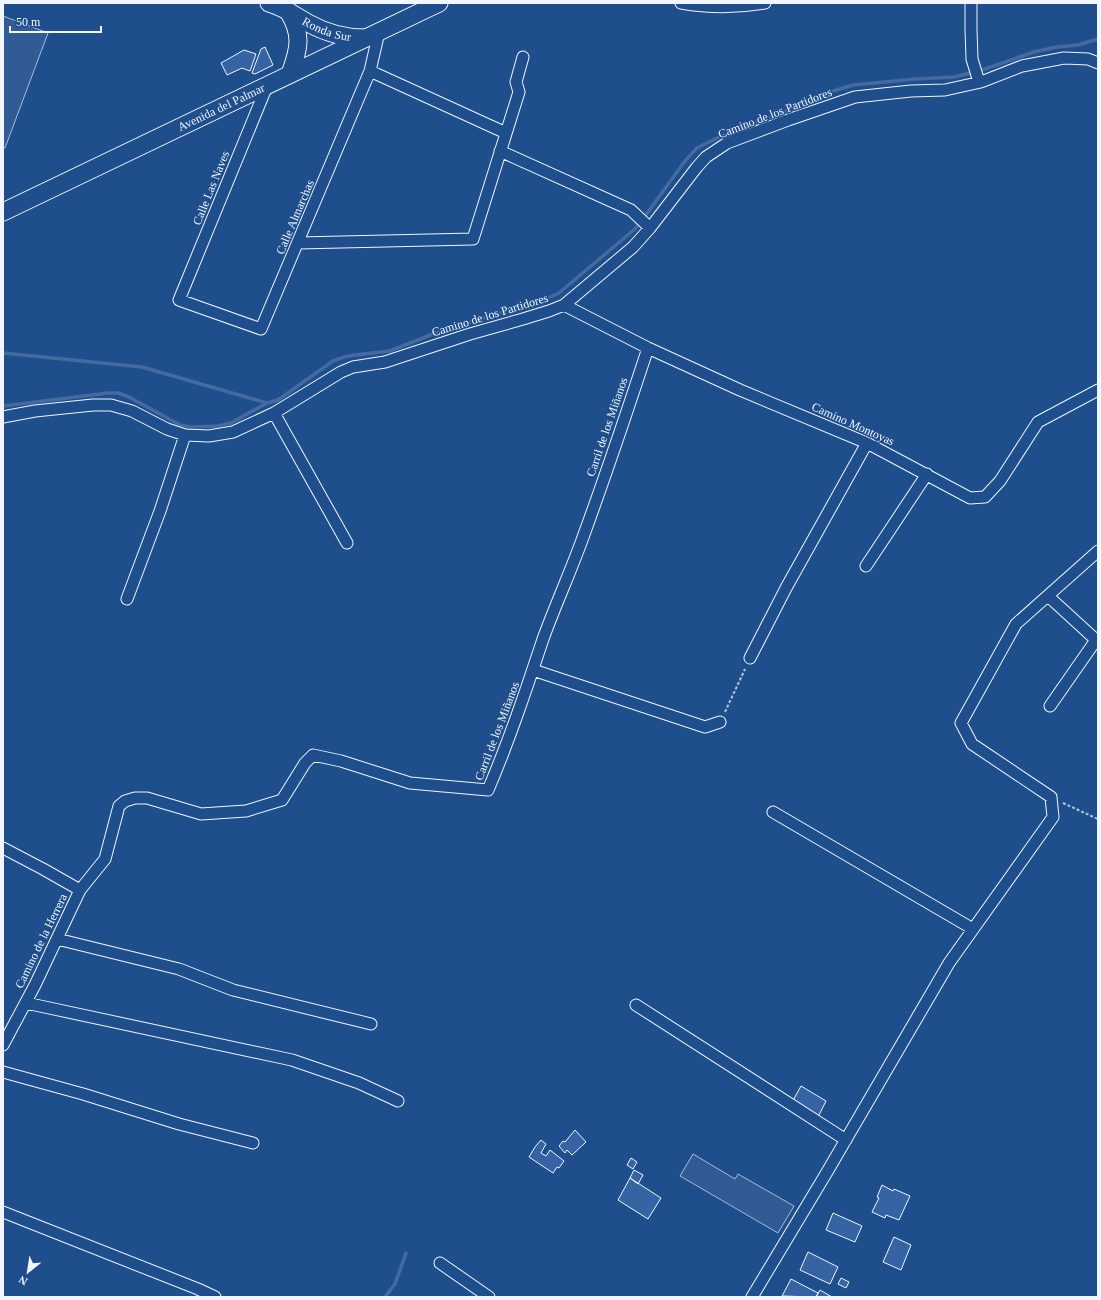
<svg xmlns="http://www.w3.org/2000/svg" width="1101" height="1300" font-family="'Times New Roman',serif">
	<rect width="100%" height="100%" fill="#1f4e8c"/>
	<path fill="#305b95" stroke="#a8bbd7" d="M3 16 48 33 5 148 3 147Z
		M693 1154 735 1179 738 1174 794 1206 778 1233 680 1176Z"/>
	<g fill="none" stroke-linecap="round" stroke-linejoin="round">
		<path stroke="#446ba0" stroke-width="3.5" d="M3 353 142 367 267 403
			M3 406 108 393H118L129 397 180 425 190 427 218 426 231 423 267 403 278 400 333 361 344 357 355 355 390 351 433 334 474 321 526 306 546 299 559 293 635 229 648 212 685 161 697 148 721 136 802 105 833 91 853 85 916 79 954 77 979 71 1034 52 1057 47 1078 45 1098 39
			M385 1297 395 1284 406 1253"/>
	</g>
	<path fill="#3563a3" stroke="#f2f6ff" d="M265 47 273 65 255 74 252 73 261 49Z
		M244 50 256 54 250 71 242 68 227 75 221 63Z
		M801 1086 826 1101 817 1119 791 1104Z
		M575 1130 586 1142 572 1155 567 1150 565 1153 559 1146 563 1141 565 1142Z
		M541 1140 546 1144 541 1153 546 1156 550 1150 564 1161 559 1168 557 1167 553 1173 529 1157 535 1147Z
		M631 1158 637 1162 633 1169 627 1165Z
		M634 1170 643 1175 638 1184 630 1178Z
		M630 1178 661 1198 648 1219 618 1200Z
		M882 1185 893 1191 894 1189 910 1196 899 1220 886 1215 885 1218 872 1212 879 1198 877 1197Z
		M833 1213 862 1226 855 1242 826 1230Z
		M894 1237 911 1245 901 1270 883 1262Z
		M808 1252 838 1267 830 1284 800 1270Z
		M841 1278 849 1282 846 1288 838 1284Z
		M791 1279 818 1293 816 1297 782 1296Z
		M820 1290 832 1297H816Z"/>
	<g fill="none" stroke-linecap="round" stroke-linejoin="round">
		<defs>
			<path id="street" d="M681 3C709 8 736 8 765 3
				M971 3V29L972 59 979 82
				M370 71 506 133
				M267 86 179 300 261 329 370 71 379 32
				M500 151 631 210 650 228
				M298 243 473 239 519 92 516 82 523 57
				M564 305 648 348 740 390 867 443 970 498 985 497 1000 481 1038 422 1098 390
				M274 413 347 543
				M3 417 35 411 93 405H111L132 411 167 429 185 435 209 436 233 432 274 413 341 372 353 367 385 362 470 334 523 319 549 311 564 305 633 247 650 228 697 167 706 157 727 143 788 120 855 97 911 91 945 90 981 82 1022 66 1064 58 1088 59 1098 63
				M866 566 927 474
				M1048 596 1096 640 1050 706
				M127 599 160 511 185 435
				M750 658 786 588 867 443
				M533 670 705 727 720 722
				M773 812 973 929
				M3 848 43 869 80 890
				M57 939 179 969 233 990 371 1024
				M26 1003 292 1060 359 1083 398 1101
				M636 1005 846 1140
				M3 1045 35 985 80 890 105 859 119 806 125 801 135 798H147L201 814 246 811 282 800 305 763 313 755 341 761 410 783 488 790C509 741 526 690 543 639 555 606 570 573 582 540 605 477 627 412 648 348
				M3 1072 83 1094 179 1124 253 1143
				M3 1212 198 1289 215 1297
				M440 1263 489 1297
				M752 1297 827 1172 949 963 1053 817 1051 797 972 744 961 723 1016 624 1098 551"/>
			<g id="primary">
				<path id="s1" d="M269 3C284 7 295 16 308 23 326 33 345 38 365 38"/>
				<path d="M288 11C303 35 299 49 290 74"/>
				<path id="s2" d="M3 212 439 3"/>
			</g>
		</defs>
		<use href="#street" stroke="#f2f6ff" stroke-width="13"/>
		<use href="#primary" stroke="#f2f6ff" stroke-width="19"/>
		<path stroke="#b3c4dc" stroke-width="2" stroke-dasharray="3 2" stroke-linecap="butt" d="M725 712 745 669
			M1063 803 1098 819"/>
		<use href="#street" stroke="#1f4e8c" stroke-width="11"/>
		<use href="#primary" stroke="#1f4e8c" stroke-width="17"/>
	</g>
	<g text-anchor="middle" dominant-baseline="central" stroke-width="3" stroke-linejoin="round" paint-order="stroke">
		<g font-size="12" fill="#f2f6ff" stroke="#1f4e8c">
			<text stroke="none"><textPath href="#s1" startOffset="64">Ronda Sur</textPath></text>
			<text stroke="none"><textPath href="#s2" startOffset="242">Avenida del Palmar</textPath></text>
			<text transform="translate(775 113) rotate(-21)">Camino de los Partidores</text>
			<text transform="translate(211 188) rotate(-68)">Calle Las Naves</text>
			<text transform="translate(295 217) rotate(-67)">Calle Almarchas</text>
			<text transform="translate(490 315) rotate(-17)">Camino de los Partidores</text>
			<text transform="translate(853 424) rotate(24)">Camino Montoyas</text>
			<text transform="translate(607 427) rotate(-71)">Carril de los Miñanos</text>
			<text transform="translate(497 731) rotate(-69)">Carril de los Miñanos</text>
			<text transform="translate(41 941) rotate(-64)">Camino de la Herrera</text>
		</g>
	</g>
	<rect width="1101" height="1300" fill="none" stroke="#f2f6ff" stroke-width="8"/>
	<g transform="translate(28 1272) rotate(210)" stroke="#1f4e8c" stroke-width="3" paint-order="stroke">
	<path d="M0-3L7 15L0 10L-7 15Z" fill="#f2f6ff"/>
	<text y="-6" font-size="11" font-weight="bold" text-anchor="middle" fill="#f2f6ff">N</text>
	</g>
	<path d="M10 26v6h91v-6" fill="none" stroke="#f2f6ff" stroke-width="2"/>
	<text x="16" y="26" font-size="12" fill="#f2f6ff" stroke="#1f4e8c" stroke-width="3" paint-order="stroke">50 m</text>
</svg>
